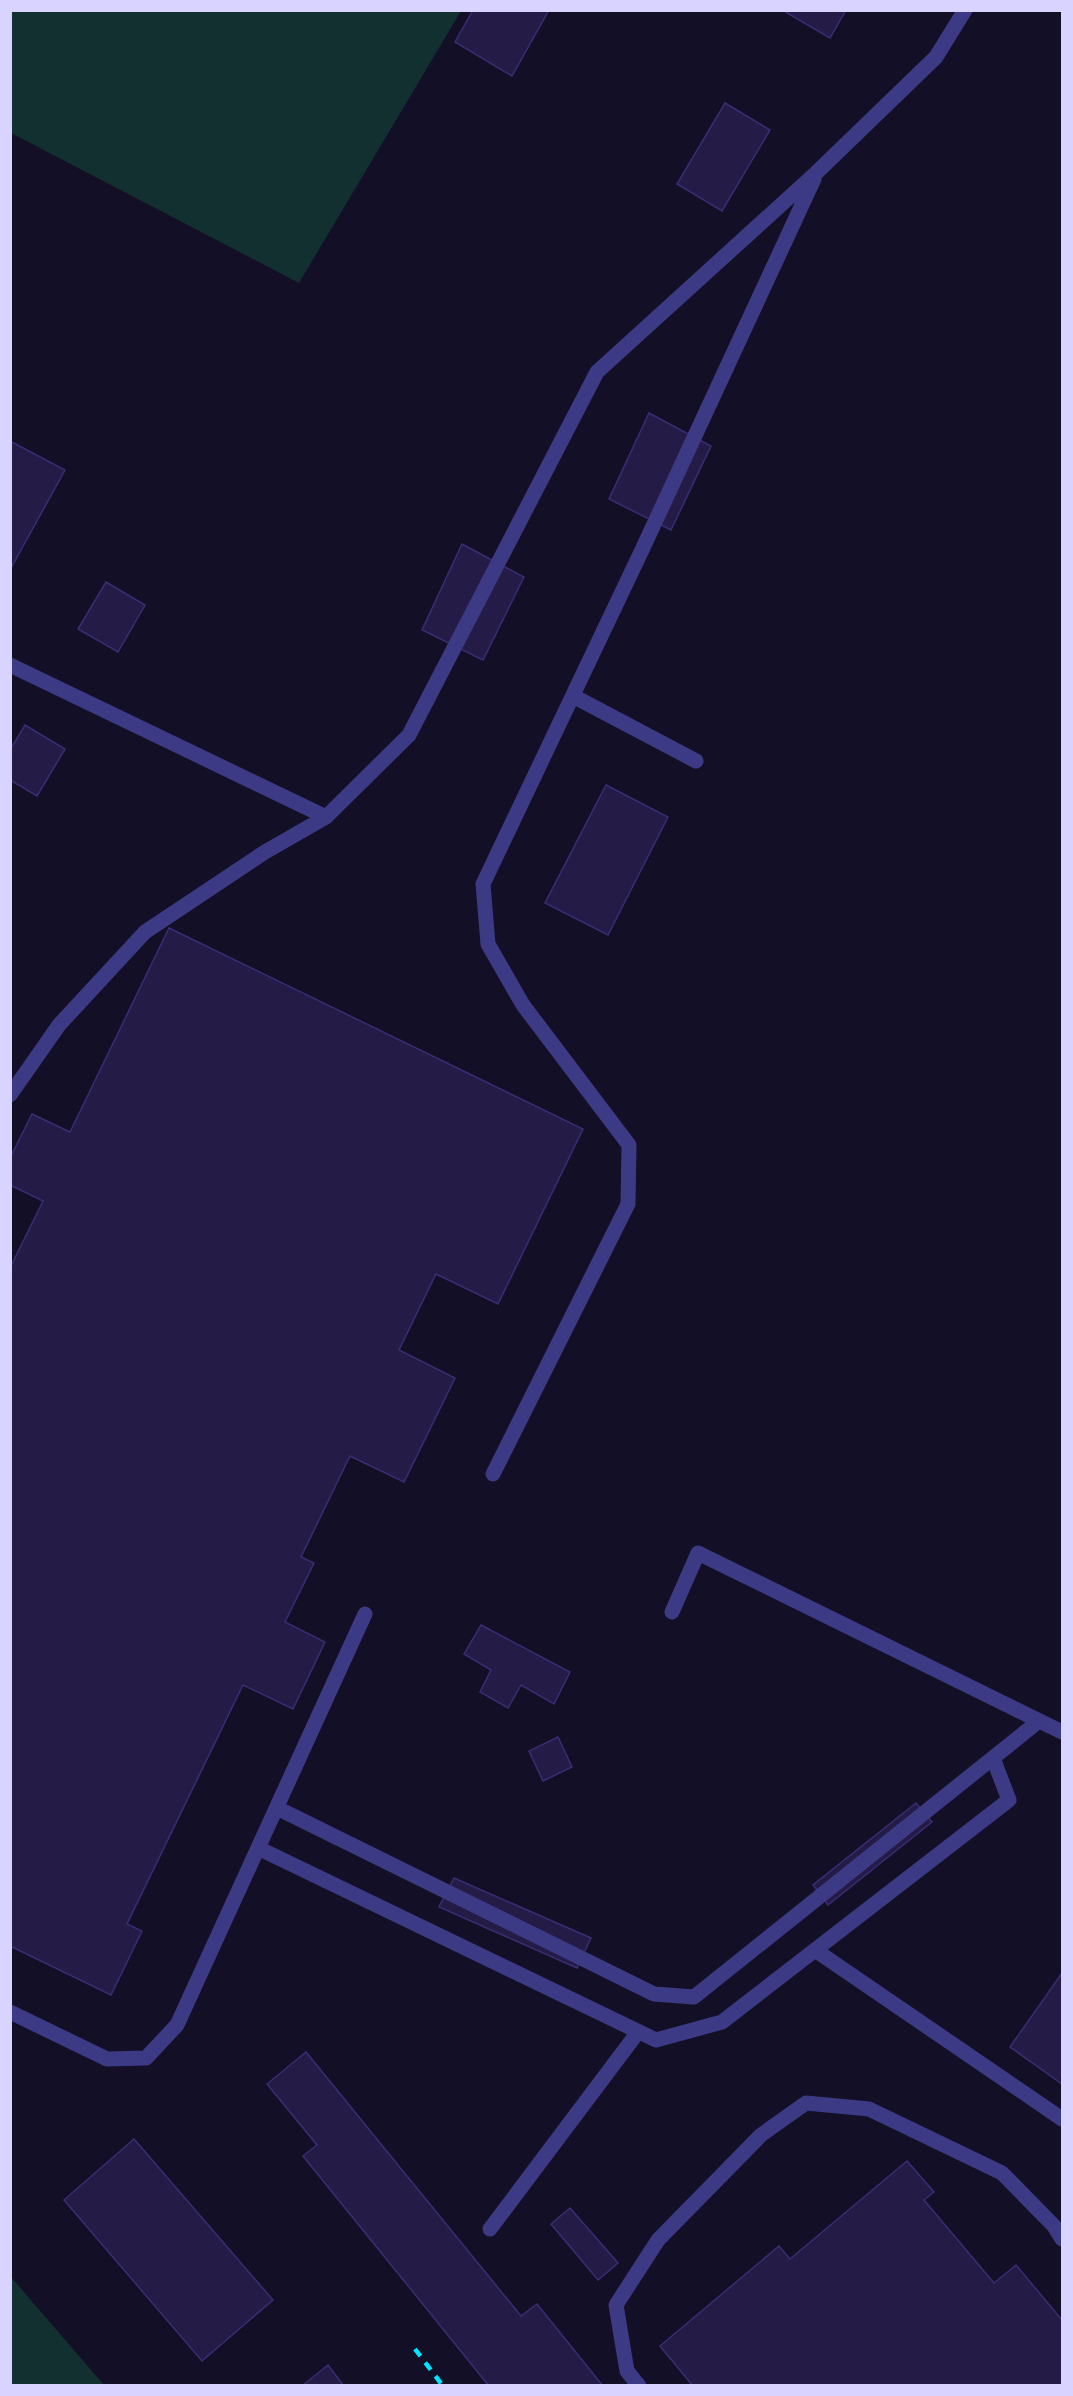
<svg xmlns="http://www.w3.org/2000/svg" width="1073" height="2396" font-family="Inter,sans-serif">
	<rect width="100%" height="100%" fill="#130f26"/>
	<path fill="#12302f" d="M10 11 11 10 461 11 299 283 11 133Z
		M10 2277H11L104 2385H11Z"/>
	<path fill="#241b47" stroke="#3b2d73" stroke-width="1.5" d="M473 10H549L512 76 455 42Z
		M782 10H846L830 38Z
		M725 103 770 130 722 211 677 184Z
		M649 413 711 446 671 530 609 499Z
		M10 441 65 470 10 570Z
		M462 544 524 577 483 660 422 630Z
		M106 582 145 605 118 652 78 629Z
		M25 725 65 749 37 796 10 780V750Z
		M606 785 668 817 608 935 545 903Z
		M169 928 583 1129 498 1304 436 1274 399 1350 455 1378 404 1482 350 1456 301 1557 314 1563 285 1622 325 1642 293 1709 243 1685 127 1924 142 1931 111 1995 10 1946V1268L43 1201 10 1185V1158L32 1114 70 1132Z
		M481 1625 570 1672 554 1704 521 1685 508 1708 480 1692 491 1670 464 1654Z
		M558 1737 572 1767 543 1781 529 1751Z
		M916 1803 932 1822 828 1905 813 1885Z
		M454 1878 591 1938 577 1968 439 1907Z
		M1062 1973V2084L1010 2047Z
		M306 2052 521 2316 537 2304 603 2386H489L303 2156 317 2145 267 2084Z
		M134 2139 273 2300 202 2361 64 2200Z
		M907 2161 934 2192 924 2200 994 2283 1016 2265 1062 2320V2386H693L660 2346 779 2246 790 2259Z
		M570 2208 618 2263 598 2280 551 2224Z
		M328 2365 344 2386H302Z"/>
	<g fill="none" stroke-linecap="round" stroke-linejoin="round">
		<path stroke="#3d3a85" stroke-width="15" d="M10 665 326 817
			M573 696 696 761
			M10 1095 59 1025 145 932 265 852 326 817 409 735 597 372 816 173 936 57 965 10
			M493 1474 628 1204 629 1145 523 1005 488 944 483 884 642 550 814 179
			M672 1612 698 1553 1062 1732
			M277 1808 654 1994 694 1997 1039 1721
			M258 1848 656 2040 722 2022 1009 1800 993 1758
			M815 1950 1062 2119
			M10 2012 107 2059 146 2058 177 2025 365 1614
			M490 2229 638 2032
			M639 2386 627 2371 616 2305 658 2240 761 2135 806 2103 869 2109 1002 2173 1054 2226 1062 2239"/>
		<path stroke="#00e5ff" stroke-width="4.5" stroke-dasharray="9 8" stroke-linecap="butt" d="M415 2349 443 2386"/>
	</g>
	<rect width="1073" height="2396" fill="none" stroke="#d9d4ff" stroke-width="24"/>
</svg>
